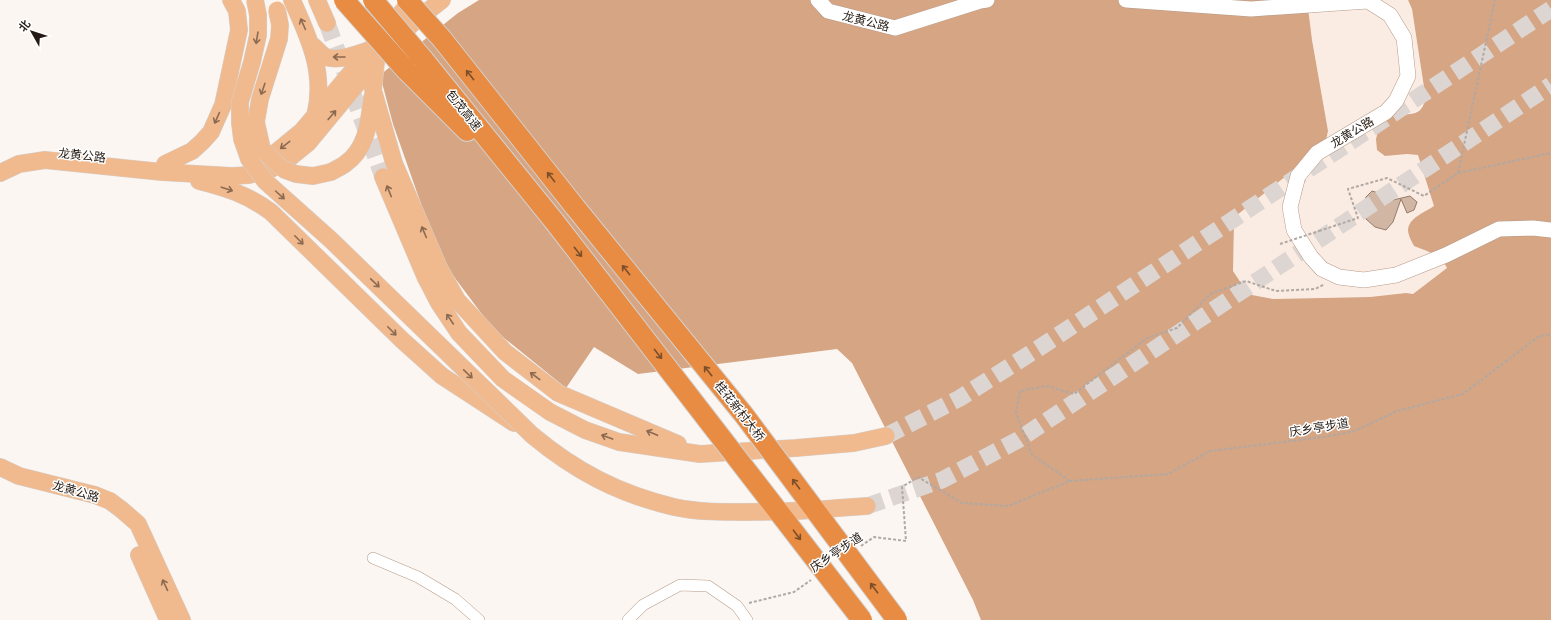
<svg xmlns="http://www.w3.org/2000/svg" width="1551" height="620" font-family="'PT Sans','Noto Sans SC',sans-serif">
	<rect width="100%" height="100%" fill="#fcf6f2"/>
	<path fill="#fbece3" d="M1307 0H1408L1412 9 1426 100 1419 110 1412 113H1392L1385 156 1407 154 1418 155 1435 206 1426 213 1416 217 1424 250 1444 260 1447 268 1413 294 1406 293 1370 297 1273 299 1252 295 1245 289 1233 271 1234 222 1237 215 1320 149 1328 131 1312 40Z"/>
	<path fill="#d5a584" d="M479 0H1307L1312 40 1328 131 1326 140 1320 149 1237 215 1234 222 1233 271 1245 289 1252 295 1273 299 1370 297 1406 293 1413 294 1447 268C1441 255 1427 251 1414 246 1412 242 1408 235 1408 230 1409 217 1426 212 1434 206L1418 155 1407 154 1385 156 1377 150 1376 139 1383 112C1393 114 1410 117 1419 111 1422 109 1424 103 1426 100L1412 9 1408 0H1551V620H981L973 600 852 363 837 349 638 374 594 347 566 388 493 329 440 258 393 124 380 75 458 13Z"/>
	<path fill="#d1b6a3" stroke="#957c6a" d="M1372 191 1382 194 1393 200 1410 196 1417 202 1414 210 1407 213 1401 199 1393 222 1386 230 1375 227 1366 219 1364 208 1366 197Z"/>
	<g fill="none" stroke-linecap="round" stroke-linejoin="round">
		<path stroke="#dcd5d1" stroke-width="17" stroke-dasharray="17 8" stroke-linecap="butt" d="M327 23 383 177
			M886 436 960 398 1039 348 1551 9
			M867 506 942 480 1018 440 1551 85"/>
		<defs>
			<path id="minor" d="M373 558 418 577 455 599 479 620
				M628 620 643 605 680 585 708 586 737 606 747 620"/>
			<path id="secondary" d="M818 0 828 11 895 28 980 1 987 0
				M1126 0 1251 9 1368 1 1390 15 1404 38 1408 76 1396 101 1386 112 1317 153 1298 176 1290 207 1294 230 1311 257 1322 269 1339 277 1364 280 1396 275 1446 255 1499 229 1533 228 1551 230"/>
			<path id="primary" d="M292 0C309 38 326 73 315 116
				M317 0 327 23
				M393 43 414 22 442 0
				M312 45C316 48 320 53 324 56 336 63 357 54 369 50
				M376 62 373 90 394 163 439 268 457 300 505 352 558 393 678 444
				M255 162 274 154 302 131 412 0
				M165 164 192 151 202 142 211 132 223 105 239 30 237 11 231 0
				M331 172C336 169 341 167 345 164 367 149 369 122 372 98
				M0 173 19 164 45 160 162 172 232 176 249 175 266 171 281 165 308 143 376 61
				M383 177 425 276 439 303 459 333 503 379 550 412 585 430 619 442 700 454 796 448 854 443 886 436
				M199 181C227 188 248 195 271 212L402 340 442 376 514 423
				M0 467 19 476 95 495 110 501 122 510 138 524 182 620
				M838 508 867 506
				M139 555 168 620"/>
			<path id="motorway" d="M442 39 575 207
				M423 59 554 221
				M406 70 467 131"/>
		</defs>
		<use href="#minor" stroke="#b69b89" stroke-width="12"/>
		<use href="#secondary" stroke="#b69b89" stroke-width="16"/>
		<use href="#primary" stroke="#d3d1d0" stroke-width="18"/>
		<use href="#motorway" stroke="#d3d1d0" stroke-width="22"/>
		<path stroke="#b0a8a3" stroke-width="2" stroke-dasharray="3 2" stroke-linecap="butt" d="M1458 173 1495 0
			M1319 231 1358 218 1348 189 1387 178 1424 196 1458 173 1551 153
			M1070 481 1032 455 1016 413 1020 391 1047 386 1074 394 1147 338 1177 328 1210 294 1246 281 1276 291 1315 289 1325 284
			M861 546 874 537 906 541 902 487 918 477 962 503 1008 506 1070 481 1168 474 1210 451 1324 437 1355 431 1397 411 1463 394 1538 337 1551 334
			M749 603 794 592 811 580"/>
		<use href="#minor" stroke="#fff" stroke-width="11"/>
		<use href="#secondary" stroke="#fff" stroke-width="15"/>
		<use href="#primary" stroke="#f1ba8e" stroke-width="17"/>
		<use href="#motorway" stroke="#e78c42" stroke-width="20"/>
		<defs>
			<path id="primary-bridge" d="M255 0 258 15V35L252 62 240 102V123L242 139 249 159 265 181 331 240 532 435C575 471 619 494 674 507 697 512 720 512 744 512 775 512 806 511 838 508
				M277 10 280 25 279 39 260 99 256 122 262 149 277 164 285 170 296 174 313 176 331 172"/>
			<path id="motorway-bridge" d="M344 0 406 70
				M373 0 423 59
				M407 0 442 39
				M575 207 744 415 897 620
				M554 221 862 620"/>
		</defs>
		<use href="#primary-bridge" stroke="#d3d1d0" stroke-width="18" stroke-linecap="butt"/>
		<use href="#motorway-bridge" stroke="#d3d1d0" stroke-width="22" stroke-linecap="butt"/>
		<path stroke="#b0a8a3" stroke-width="2" stroke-dasharray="3 2" stroke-linecap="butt" d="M1280 244 1319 231"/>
		<use href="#primary-bridge" stroke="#f1ba8e" stroke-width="17"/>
		<use href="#motorway-bridge" stroke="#e78c42" stroke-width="20"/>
	</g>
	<defs><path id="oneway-shaft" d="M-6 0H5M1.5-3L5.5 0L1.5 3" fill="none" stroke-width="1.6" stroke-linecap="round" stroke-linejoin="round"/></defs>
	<g stroke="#8b6a51">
		<use href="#oneway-shaft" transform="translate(303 24) rotate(-114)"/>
		<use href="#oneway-shaft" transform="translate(257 38) rotate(99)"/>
		<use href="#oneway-shaft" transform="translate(339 57) rotate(180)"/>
		<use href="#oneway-shaft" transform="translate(263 89) rotate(109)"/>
		<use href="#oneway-shaft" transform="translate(332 115) rotate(-50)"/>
		<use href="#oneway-shaft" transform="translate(217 118) rotate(114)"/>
		<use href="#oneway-shaft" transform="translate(285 145) rotate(142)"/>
		<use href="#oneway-shaft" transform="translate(227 189) rotate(18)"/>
		<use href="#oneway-shaft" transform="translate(389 191) rotate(-112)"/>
		<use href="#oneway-shaft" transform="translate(280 195) rotate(42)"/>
		<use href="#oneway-shaft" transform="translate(424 232) rotate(-113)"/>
		<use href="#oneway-shaft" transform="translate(299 240) rotate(45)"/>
		<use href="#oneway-shaft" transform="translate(375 283) rotate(44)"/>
		<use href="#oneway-shaft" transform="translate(450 319) rotate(-124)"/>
		<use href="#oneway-shaft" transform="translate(392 331) rotate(45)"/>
		<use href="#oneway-shaft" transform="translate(468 374) rotate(44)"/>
		<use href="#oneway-shaft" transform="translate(535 376) rotate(-143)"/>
		<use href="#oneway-shaft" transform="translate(652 433) rotate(-157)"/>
		<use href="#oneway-shaft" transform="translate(607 437) rotate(-160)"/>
		<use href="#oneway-shaft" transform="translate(165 585) rotate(-115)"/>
	</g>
	<g stroke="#7c4e29">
		<use href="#oneway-shaft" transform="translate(470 75) rotate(-128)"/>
		<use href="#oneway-shaft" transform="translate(551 177) rotate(-128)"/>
		<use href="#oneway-shaft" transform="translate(578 252) rotate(52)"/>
		<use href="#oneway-shaft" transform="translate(626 270) rotate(-129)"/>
		<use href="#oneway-shaft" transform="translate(658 354) rotate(52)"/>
		<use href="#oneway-shaft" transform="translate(708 371) rotate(-129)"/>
		<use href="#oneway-shaft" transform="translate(796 484) rotate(-127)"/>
		<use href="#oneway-shaft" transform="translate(797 535) rotate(53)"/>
		<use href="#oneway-shaft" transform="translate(874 588) rotate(-127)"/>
	</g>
	<g text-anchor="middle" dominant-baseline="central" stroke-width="3" stroke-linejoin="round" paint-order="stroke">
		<g font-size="12" fill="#251b14" stroke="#fff">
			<text transform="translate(866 21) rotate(14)">龙黄公路</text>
			<text transform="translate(464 110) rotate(51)">包茂高速</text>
			<text transform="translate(1352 132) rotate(-31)">龙黄公路</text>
			<text transform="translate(82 155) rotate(6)">龙黄公路</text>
			<text transform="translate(740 411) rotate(52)">桂花新村大桥</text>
			<text transform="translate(1319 427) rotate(-9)">庆乡亭步道</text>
			<text transform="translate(76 491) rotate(16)">龙黄公路</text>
			<text transform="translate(836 552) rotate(-34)">庆乡亭步道</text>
		</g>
	</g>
	<g transform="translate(32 32) rotate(309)" stroke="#ffffff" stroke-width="3" paint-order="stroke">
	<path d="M0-3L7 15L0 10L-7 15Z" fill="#251b14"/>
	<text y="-6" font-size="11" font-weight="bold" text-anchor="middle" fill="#251b14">北</text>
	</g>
</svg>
